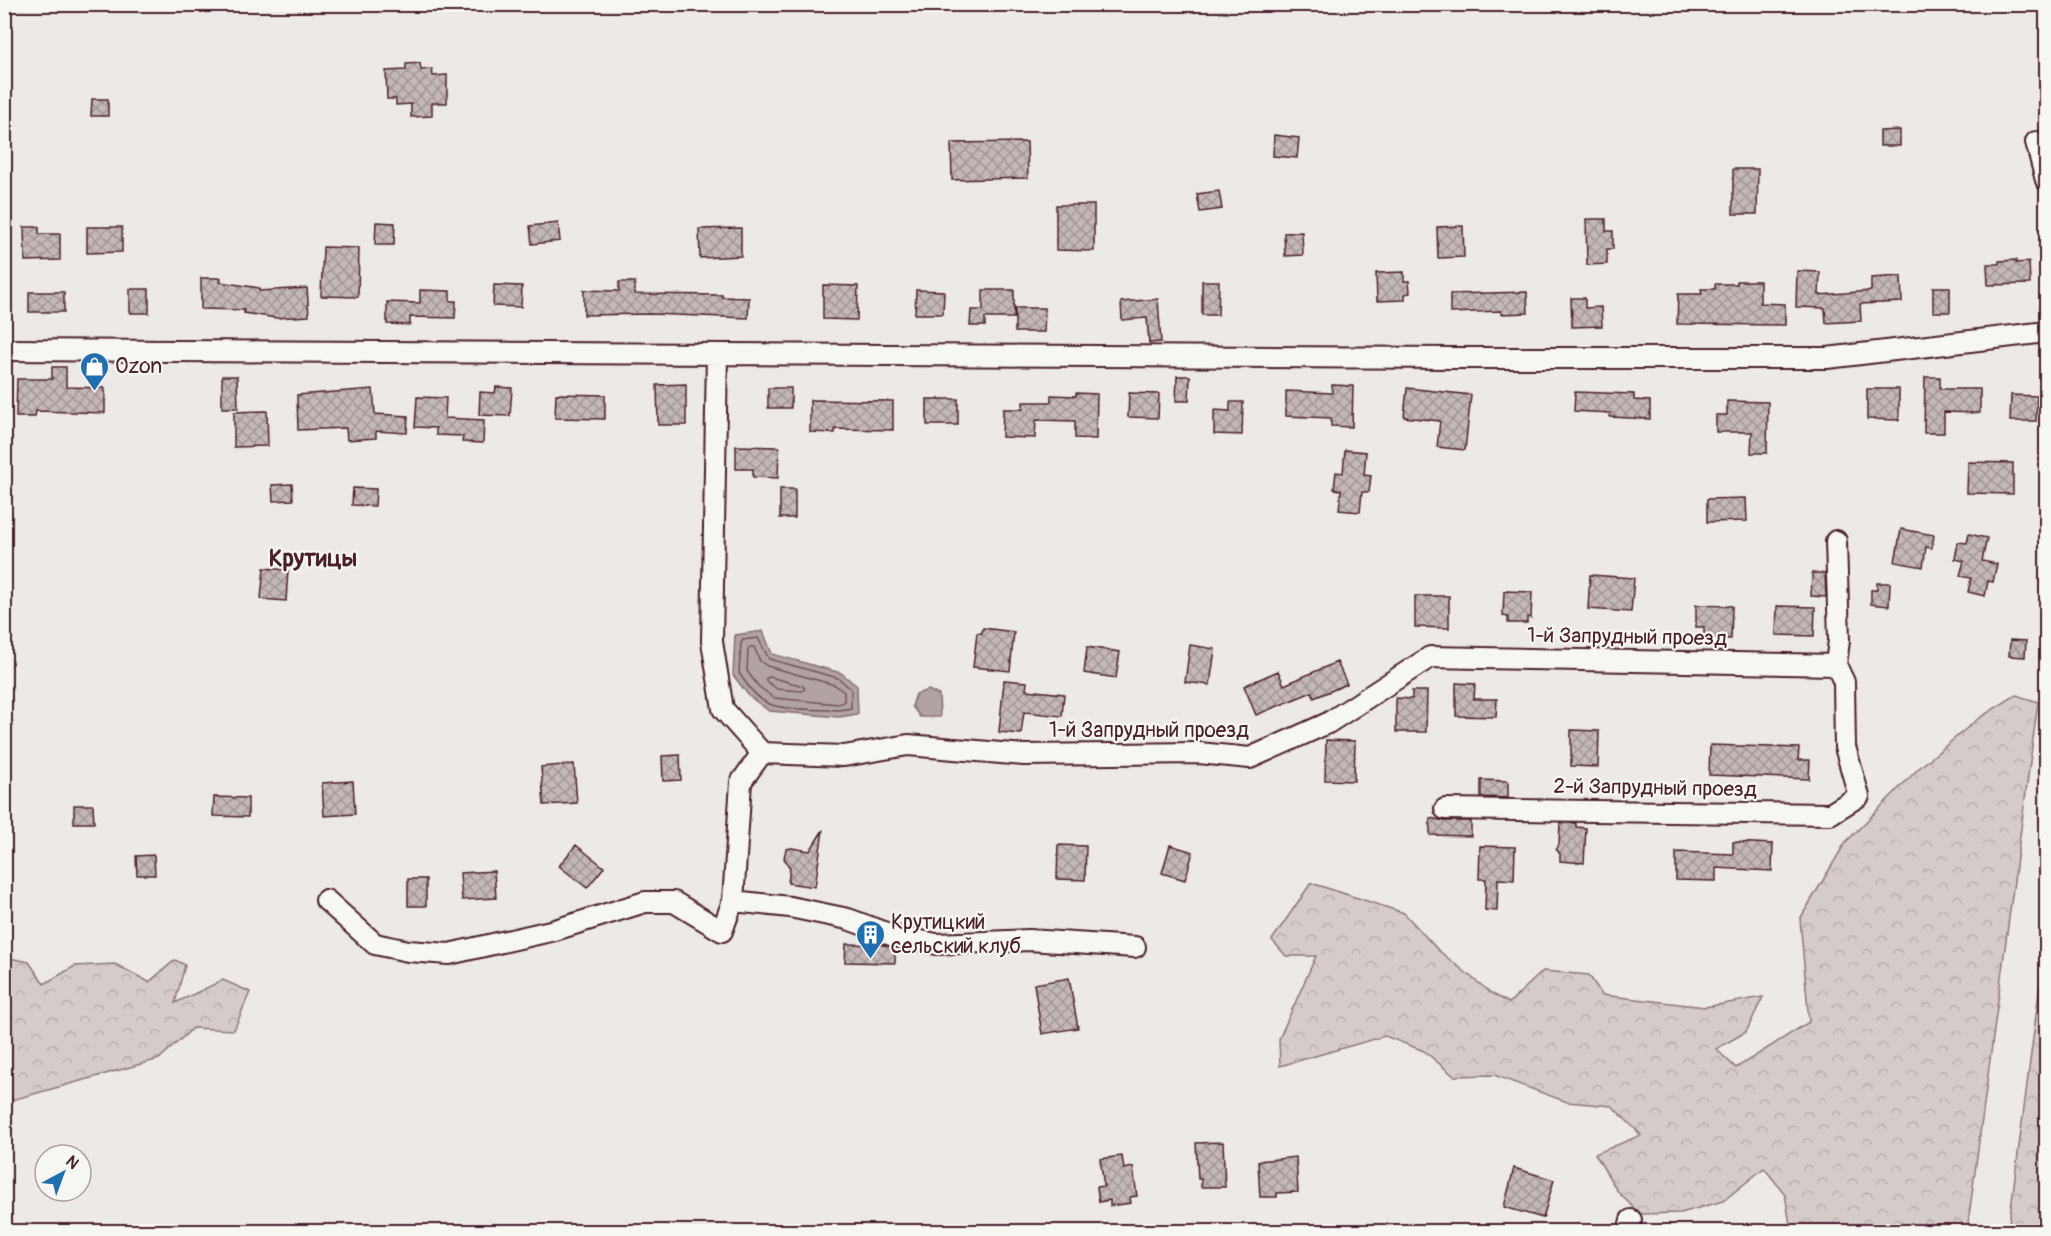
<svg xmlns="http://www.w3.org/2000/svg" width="2051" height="1236" font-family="Pangolin,sans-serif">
	<defs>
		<pattern id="forest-crowns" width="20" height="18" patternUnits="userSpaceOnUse" patternTransform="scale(1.5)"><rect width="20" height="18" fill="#d4cbca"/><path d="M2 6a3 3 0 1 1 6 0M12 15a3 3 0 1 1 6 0" fill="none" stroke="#b8aeae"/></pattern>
		<pattern id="building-cross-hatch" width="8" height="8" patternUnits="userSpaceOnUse" patternTransform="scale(1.5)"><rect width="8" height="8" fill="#c4b7b7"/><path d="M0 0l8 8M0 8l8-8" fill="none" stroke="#a19495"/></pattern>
	</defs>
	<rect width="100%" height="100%" fill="#ece9e6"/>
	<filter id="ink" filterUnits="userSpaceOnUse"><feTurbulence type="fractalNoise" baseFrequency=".0167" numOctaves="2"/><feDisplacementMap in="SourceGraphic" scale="12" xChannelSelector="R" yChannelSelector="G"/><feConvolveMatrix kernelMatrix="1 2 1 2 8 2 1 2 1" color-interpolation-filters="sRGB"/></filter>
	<g filter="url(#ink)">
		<path fill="url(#forest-crowns)" stroke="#8f757a" stroke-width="1.5" d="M2016 695 2038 702 1967 1231H1791L1785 1194 1764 1168 1723 1201 1681 1213 1640 1214 1618 1192 1595 1154 1641 1135 1612 1106 1567 1102 1494 1075 1454 1076 1424 1051 1385 1036 1280 1066 1279 1039 1316 956H1286L1272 940 1311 883 1404 913 1438 950 1491 993 1509 1003 1543 971 1589 975 1602 995 1705 1007 1763 997 1746 1032 1716 1049 1736 1068 1809 1022 1800 919 1845 843 1919 768 1979 718Z
			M2046 938V1231H2008Z
			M5 957 29 962 44 984 75 966 115 964 149 982 175 960 185 965 175 1003 223 980 250 992 234 1030 193 1028 159 1059 5 1102Z"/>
		<path fill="#b1a2a3" stroke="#886e73" stroke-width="1.5" d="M763 631 772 654 841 673 857 686 858 714 839 717 769 711 749 696 733 675 735 635Z
			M928 690 939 695 940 717H920L912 706 916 694Z"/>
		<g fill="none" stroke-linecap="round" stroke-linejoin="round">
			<path stroke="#73535b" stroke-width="1.5" d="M758 638 769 659 838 678 851 689V708C840 712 783 709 772 705 757 700 747 685 739 673L741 643 743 640Z
				M750 647H754L760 661 767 666 835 685 844 692V702L838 704 774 698 758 686 747 671 748 649Z
				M770 677 803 686 805 689 802 691 777 689 766 681V678Z"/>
		</g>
		<path fill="url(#building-cross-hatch)" stroke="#4a1f2b" stroke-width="1.5" d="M420 63 421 70 432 69 433 76 447 75V103H432V116L411 117V104L396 105V99H387L386 71 406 70V64Z
			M92 99H108V116H91Z
			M1900 130V146H1880V131Z
			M1274 135 1299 138 1297 158 1273 156Z
			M1027 142 1028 178 952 180 951 143Z
			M1733 169H1758L1757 214H1733Z
			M1219 191 1222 209 1200 212 1197 194Z
			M1056 205H1094V251L1056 250Z
			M1586 219H1606V231H1613V249H1607V264L1587 265Z
			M376 222 395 223 394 245H375Z
			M558 223 560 241 532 244 530 226Z
			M1463 226 1464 257 1438 258 1437 227Z
			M24 227H39V234H60V260L25 261Z
			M87 227H122V252L87 253Z
			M741 228V256L700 258 699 229Z
			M1302 232 1303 255 1285 256 1284 233Z
			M323 247 359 248 358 297 321 296Z
			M2016 260V263L2029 262 2030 284 1988 285 1987 264H1999V261Z
			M1797 271 1820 272 1819 295 1871 291V278L1901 276 1902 302 1860 304 1861 321 1826 323 1825 308 1796 307Z
			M1404 272V281H1409L1410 293 1405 294V300L1377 301 1376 273Z
			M201 278H221L220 282 259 288V291L307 288 309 316 276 318 244 313V310L201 309Z
			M1202 281H1219L1218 315H1202Z
			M1737 281H1760V303L1785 304V325L1677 324 1678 294H1702L1701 289H1715V284H1737Z
			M619 282H635V294L722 295V297L749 298 748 318 652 314 584 315V290L619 291Z
			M494 285 522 286 521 307 493 306Z
			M823 285 858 286 857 320 823 319Z
			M1933 287H1950V312H1933Z
			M130 289H149V313H130Z
			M420 290 450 291V301H456L455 318 410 317V325L387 324V302L420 303Z
			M916 290 944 291 943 314H915Z
			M983 290H1014V318H985V326H970L971 310H983Z
			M29 292H64V312H29Z
			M1527 292 1528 313 1501 314V311L1450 313V294Z
			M1571 298H1585V308L1601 307 1602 326 1572 327Z
			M1158 299 1161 342 1149 343 1147 318 1122 320 1121 302Z
			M1015 308H1045L1044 332H1015Z
			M52 367H66V387L105 388V413L36 411 35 417H16L17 379H52Z
			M222 376H237L238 408H222Z
			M1177 376H1190L1189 401H1176Z
			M1925 377H1940V389H1980V413L1944 412V433H1924Z
			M686 384V425H658L657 385Z
			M1332 385 1353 386 1352 427 1331 426V418L1286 416V391L1332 393Z
			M496 387 512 388 510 416 479 415 480 392 495 393Z
			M768 388H791V408H768Z
			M1407 388 1471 395 1465 450 1437 447 1440 421 1404 417Z
			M373 389 375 414 408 416 407 433 376 431V438L347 440 346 428 298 430 297 395Z
			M1867 389H1899V420L1867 419Z
			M1575 392 1634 394V400L1650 401V419L1610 417V413L1574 411Z
			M1076 393 1097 394 1096 439 1075 438V421L1036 420 1035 438 1002 437 1003 409H1023V402H1051V395L1076 396Z
			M1129 393 1159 394 1158 418 1128 417Z
			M556 394 605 395V419L555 418Z
			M2011 395 2037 396 2036 421H2010Z
			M417 397 446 398 445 418 484 420 483 443 462 442 463 436 436 435V428L415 427Z
			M927 399H958V425H927Z
			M810 400 893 401V430L835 429V433L810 432Z
			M1727 401 1768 402 1767 453H1751L1752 432H1716V415H1727Z
			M1230 402H1243L1242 435 1214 434V410L1230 411Z
			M267 411 268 446 234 447V412Z
			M736 446 779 447 778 478 753 477V469H736Z
			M1345 450 1366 452 1364 475 1371 476 1369 492H1362L1360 512 1339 510 1341 490 1334 489 1336 472 1343 473Z
			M1968 462 2013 463V494L1967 493Z
			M292 484 293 500 273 501 272 485Z
			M353 488 376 489 375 506 352 505Z
			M780 489H795V518H780Z
			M1746 498 1747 521 1707 522V499Z
			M1901 529 1934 535 1932 548 1926 547 1923 567 1895 562Z
			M1969 534 1987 538 1982 561 1997 564 1993 582 1988 581 1985 596 1968 592 1971 578 1960 576 1964 561 1955 559 1958 542 1967 543Z
			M264 568 288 570 286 601 261 599Z
			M1812 573H1825L1826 597 1811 596Z
			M1590 575 1634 578 1631 612 1588 609Z
			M1877 583H1890L1889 606 1871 604V590H1877Z
			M1504 591 1532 592 1531 618 1527 617V623H1508V617L1503 616Z
			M1415 596H1449V628L1415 627Z
			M1696 605 1732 606 1731 639 1704 638V627H1696Z
			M1777 606 1815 607 1814 636 1776 635Z
			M983 628 1014 632 1010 671 973 667 977 633H982Z
			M2010 640 2026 641 2025 657 2009 656Z
			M1190 645 1215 649 1210 685 1185 682Z
			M1087 647 1120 652 1116 678 1084 673Z
			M1337 662 1347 684 1314 698 1312 692 1256 715 1244 686 1278 671 1284 685Z
			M1004 680 1027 682 1026 690 1064 694 1062 716 1024 712 1021 734 999 732Z
			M1456 683 1475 684 1474 699H1497L1496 717 1456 716Z
			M1412 691H1427L1426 732H1396V698L1412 699Z
			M1571 730 1599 731 1598 767 1571 766Z
			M1326 740 1355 741 1354 781 1325 780Z
			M1710 745 1799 748 1798 760H1810L1809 779 1709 775Z
			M680 755 681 780 663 781 662 756Z
			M574 764 577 803 544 805 541 767Z
			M1481 780 1508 781V798L1481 797Z
			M353 781 355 814 324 816 322 783Z
			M214 797 248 798V817L213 816Z
			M74 805H93L94 823H74Z
			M1430 818 1445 821H1471V836L1430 835Z
			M1560 823H1576V827L1586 828 1584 863 1560 861V854L1556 849 1559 845Z
			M823 830 815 887 788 883 790 868 784 858 786 849 792 848 810 851Z
			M1733 842 1773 844 1772 871 1716 868V881L1676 880V852L1733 854Z
			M576 845 604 867 587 888 559 866Z
			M1058 845 1086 846 1085 880 1057 879Z
			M1170 845 1193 852 1185 880 1162 873Z
			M1480 846 1515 847 1514 880 1498 879 1497 911 1485 910 1486 879H1479Z
			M154 855 155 875H137L136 856Z
			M494 871 496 898 462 900 460 873Z
			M408 879H426V906H408Z
			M846 944 884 945 895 948V963L845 962Z
			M1069 978 1078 1028 1042 1034 1034 984Z
			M1223 1142 1225 1187H1201V1179H1198L1196 1143Z
			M1122 1156 1124 1169 1133 1167 1137 1196 1130 1197 1131 1203 1110 1206V1200L1099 1202 1097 1187 1104 1186 1100 1159Z
			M1296 1157 1298 1192 1277 1193V1197H1260L1258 1161Z
			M1514 1168 1554 1180 1543 1218 1504 1207Z"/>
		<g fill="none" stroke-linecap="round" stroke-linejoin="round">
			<defs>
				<path id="street" d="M2036 142 2046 180
					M4 350 1456 358H1827L2046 332
					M717 354 712 642 723 709 762 753
					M762 753 844 756 908 745 1024 755 1199 753 1250 758 1328 723 1430 657 1836 665
					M1445 809 1830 814 1859 796 1845 747 1844 682 1836 665 1839 640 1836 541
					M326 900 375 944 408 951 449 954 555 930 645 902H674L722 931 733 901 741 782 762 753
					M733 901 790 907 848 919 894 936 937 944 1029 940 1135 947
					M1628 1232 1631 1220"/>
			</defs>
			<use href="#street" stroke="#4a1f2b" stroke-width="24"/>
			<use href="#street" stroke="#f6f6f2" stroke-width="20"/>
		</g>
	</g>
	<defs>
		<symbol id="shop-pin" viewBox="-11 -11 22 30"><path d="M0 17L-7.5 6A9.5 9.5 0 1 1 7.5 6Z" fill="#1f6fb2" stroke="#f6f6f2"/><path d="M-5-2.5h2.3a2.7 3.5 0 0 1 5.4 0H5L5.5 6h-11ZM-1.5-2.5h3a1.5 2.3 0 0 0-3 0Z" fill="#fff"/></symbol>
		<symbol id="building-pin" viewBox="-11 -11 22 30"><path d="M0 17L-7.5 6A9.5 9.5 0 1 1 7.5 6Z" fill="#1f6fb2" stroke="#f6f6f2"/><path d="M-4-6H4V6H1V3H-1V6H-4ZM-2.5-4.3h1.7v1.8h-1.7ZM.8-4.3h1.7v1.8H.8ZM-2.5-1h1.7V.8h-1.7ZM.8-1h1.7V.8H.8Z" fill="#fff"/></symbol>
	</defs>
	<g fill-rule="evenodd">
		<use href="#shop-pin" x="78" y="350" width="33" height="45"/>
		<use href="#building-pin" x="854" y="918" width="33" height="45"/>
	</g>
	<g text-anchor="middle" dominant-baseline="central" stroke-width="4.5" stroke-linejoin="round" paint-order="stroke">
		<g font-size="21" fill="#4a1f2b" stroke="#f6f6f2" text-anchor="start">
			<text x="115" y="366">Ozon</text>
			<text x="891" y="922">Крутицкий<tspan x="891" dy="24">сельский клуб</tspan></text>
		</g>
		<g font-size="21" fill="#4a1f2b" stroke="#f6f6f2">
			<text transform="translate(1627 637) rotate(1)">1-й Запрудный проезд</text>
			<text x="1149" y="730">1-й Запрудный проезд</text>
			<text transform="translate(1655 788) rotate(1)">2-й Запрудный проезд</text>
		</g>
		<g font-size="24" font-weight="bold" fill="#4a1f2b" stroke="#f6f6f2">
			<text x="313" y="558">Крутицы</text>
		</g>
	</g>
	<rect width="2051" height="1236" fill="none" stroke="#f6f6f2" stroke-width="24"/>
	<rect x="12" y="12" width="2027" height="1212" fill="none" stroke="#4a1f2b" stroke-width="2" filter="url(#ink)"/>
	<g transform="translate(63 1173) rotate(41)"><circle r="28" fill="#f6f6f2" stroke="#b1a0a2" stroke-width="1.5"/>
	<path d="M0-4.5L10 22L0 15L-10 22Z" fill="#1f6fb2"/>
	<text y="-9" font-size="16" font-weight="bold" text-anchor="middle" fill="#4a1f2b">N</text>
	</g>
</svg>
